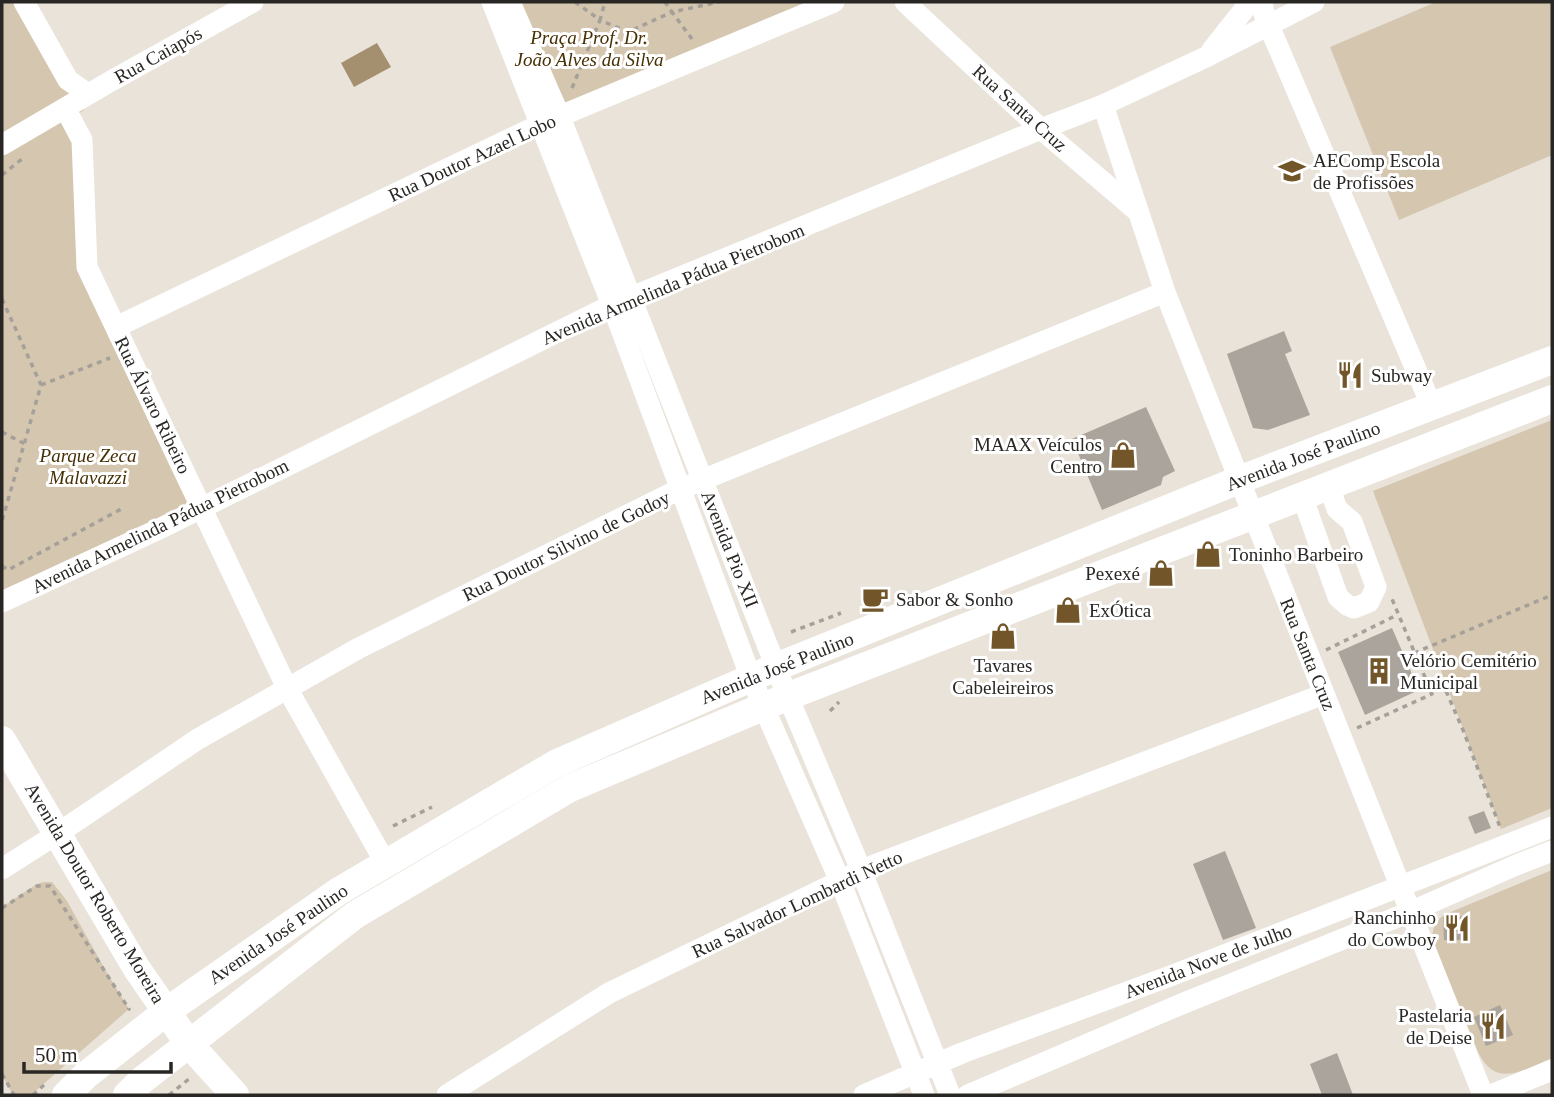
<svg xmlns="http://www.w3.org/2000/svg" width="1554" height="1097" font-family="Georgia,serif">
	<rect width="100%" height="100%" fill="#e9e3da"/>
	<path fill="#d5c6af" d="M2 2H22L84 110 74 116 88 268 202 507 2 602Z
		M517 2H816L563 111Z
		M1436 2H1552V155L1399 220 1330 47Z
		M1552 420V808L1501 829 1373 491Z
		M1552 870V1058C1525 1069 1497 1089 1479 1054L1434 944C1430 931 1435 920 1446 914Z
		M44 882H52L67 901 107 973 129 1009 31 1095H13L2 1075V907L37 884Z"/>
	<path fill="#a48f6f" d="M377 43 391 67 354 87 341 63Z"/>
	<path fill="#aaa49c" d="M1284 331 1292 351 1285 354 1310 415 1268 430 1253 428 1227 354Z
		M1146 407 1175 471 1163 477 1161 485 1102 510 1072 439Z
		M1392 628 1419 690 1365 715 1338 652Z
		M1484 811 1491 828 1475 834 1468 817Z
		M1225 851 1256 928 1223 940 1193 864Z
		M1469 916 1470 940H1444L1443 917Z
		M1500 1005 1513 1035 1486 1046 1474 1017Z
		M1337 1053 1353 1095H1322L1310 1064Z"/>
	<g fill="none" stroke-linecap="round" stroke-linejoin="round">
		<path stroke="#a5a099" stroke-width="3.5" stroke-dasharray="5 5" stroke-linecap="butt" d="M575 2 600 20 605 2
			M692 39 672 12 719 2
			M572 88 600 20 628 32 672 12 665 2
			M2 175 22 159
			M2 299 41 385 2 521
			M41 385 110 358
			M2 432 25 444
			M2 566 8 570 125 507
			M791 632 841 613
			M1326 650 1397 615
			M1414 653 1552 595
			M1446 691 1463 730 1500 827
			M830 711 839 702
			M1357 728 1432 694 1392 599
			M393 826 432 807
			M2 908 37 886H50L129 1009 128 1010
			M2 1074 14 1095
			M33 1095 44 1085
			M169 1095 189 1079"/>
		<path stroke="#fff" stroke-width="21" d="M24 2 68 80 88 94
			M492 2 612 305 751 678 840 881 924 1095
			M510 2 560 117 781 680 861 870 950 1095
			M905 2 1041 129 1136 210
			M1262 2 1264 14 1432 407
			M1212 50 1250 2
			M1103 105 1165 292 1483 1095
			M65 108 82 140 87 267 287 688 386 864
			M2 145 111 81 253 2
			M116 327 541 124 834 2
			M1302 496 1338 597 1347 605 1354 608 1369 602 1376 587 1352 522 1337 509 1329 486
			M2 602 159 529 612 305 1041 129 1103 105 1206 57 1314 2
			M2 869 57 834 198 739 359 648 680 489 1165 292
			M447 1095 609 993 840 881 861 870 1324 694
			M864 1095 962 1053 1173 975 1552 827
			M968 1095 1184 1003 1410 912 1514 866 1552 851
			M1491 1095 1552 1070"/>
		<path stroke="#fff" stroke-width="28" d="M2 740 137 969 189 1044 235 1095
			M66 1095 85 1076 167 1011 339 891 557 763 776 667 1239 480 1552 360
			M127 1095 141 1081 355 915 570 788 789 696 1552 399"/>
	</g>
	<defs>
		<symbol id="university-bare" viewBox="-9 -9 18 18"><path d="M0-5L7-2L0 1L-7-2ZM-4 1L0 2.5L4 1V4Q0 6-4 4Z" fill="#725629" stroke="#fff" stroke-width="2.5" paint-order="stroke"/></symbol>
		<symbol id="restaurant-bare" viewBox="-9 -9 18 18"><path d="M-5-6h1v4h1v-4h1v4h1v-4h1v5L-1.5 .5V6h-2V.5L-5-1ZM5-6V6H3V1.5H1.5Q1.5-4 5-6Z" fill="#725629" stroke="#fff" stroke-width="2.5" paint-order="stroke"/></symbol>
		<symbol id="shop-bare" viewBox="-9 -9 18 18"><path d="M-5-2.5h2.3a2.7 3.5 0 0 1 5.4 0H5L5.5 6h-11ZM-1.5-2.5h3a1.5 2.3 0 0 0-3 0Z" fill="#725629" stroke="#fff" stroke-width="2.5" paint-order="stroke"/></symbol>
		<symbol id="cafe-bare" viewBox="-9 -9 18 18"><path d="M-5.5-4.5H6V0H3Q3 3.5 0 3.5H-2.5Q-5.5 3.5-5.5 0ZM3-3.2v2h1.7v-2ZM-6 4.5H4V6H-6Z" fill="#725629" stroke="#fff" stroke-width="2.5" paint-order="stroke"/></symbol>
		<symbol id="building-bare" viewBox="-9 -9 18 18"><path d="M-4-6H4V6H1V3H-1V6H-4ZM-2.5-4.3h1.7v1.8h-1.7ZM.8-4.3h1.7v1.8H.8ZM-2.5-1h1.7V.8h-1.7ZM.8-1h1.7V.8H.8Z" fill="#725629" stroke="#fff" stroke-width="2.5" paint-order="stroke"/></symbol>
	</defs>
	<g fill-rule="evenodd">
		<use href="#university-bare" x="1273" y="152" width="38" height="38"/>
		<use href="#restaurant-bare" x="1331" y="356" width="38" height="38"/>
		<use href="#shop-bare" x="1104" y="436" width="38" height="38"/>
		<use href="#shop-bare" x="1189" y="535" width="38" height="38"/>
		<use href="#shop-bare" x="1142" y="554" width="38" height="38"/>
		<use href="#cafe-bare" x="856" y="580" width="38" height="38"/>
		<use href="#shop-bare" x="1049" y="591" width="38" height="38"/>
		<use href="#shop-bare" x="984" y="617" width="38" height="38"/>
		<use href="#building-bare" x="1360" y="652" width="38" height="38"/>
		<use href="#restaurant-bare" x="1438" y="909" width="38" height="38"/>
		<use href="#restaurant-bare" x="1474" y="1007" width="38" height="38"/>
	</g>
	<g text-anchor="middle" dominant-baseline="central" stroke-width="6" stroke-linejoin="round" paint-order="stroke">
		<g font-size="19" font-style="italic" fill="#462f03" stroke="#fff">
			<text x="589" y="37">Praça Prof. Dr.<tspan x="589" dy="22">João Alves da Silva</tspan></text>
			<text x="88" y="455">Parque Zeca<tspan x="88" dy="22">Malavazzi</tspan></text>
		</g>
		<g font-size="19" fill="#292724" stroke="#fff">
			<text transform="translate(158 55) rotate(-29)">Rua Caiapós</text>
			<text transform="translate(1020 108) rotate(42)">Rua Santa Cruz</text>
			<text transform="translate(472 158) rotate(-25)">Rua Doutor Azael Lobo</text>
			<text transform="translate(673 284) rotate(-23)">Avenida Armelinda Pádua Pietrobom</text>
			<text transform="translate(153 405) rotate(64)">Rua Álvaro Ribeiro</text>
			<text transform="translate(1303 456) rotate(-21)">Avenida José Paulino</text>
			<text transform="translate(160 526) rotate(-26)">Avenida Armelinda Pádua Pietrobom</text>
			<text transform="translate(566 546) rotate(-26)">Rua Doutor Silvino de Godoy</text>
			<text transform="translate(730 549) rotate(68)">Avenida Pio XII</text>
			<text transform="translate(1308 654) rotate(68)">Rua Santa Cruz</text>
			<text transform="translate(777 668) rotate(-22)">Avenida José Paulino</text>
			<text transform="translate(95 893) rotate(59)">Avenida Doutor Roberto Moreira</text>
			<text transform="translate(797 904) rotate(-25)">Rua Salvador Lombardi Netto</text>
			<text transform="translate(278 934) rotate(-34)">Avenida José Paulino</text>
			<text transform="translate(1208 961) rotate(-21)">Avenida Nove de Julho</text>
		</g>
		<g font-size="19" fill="#292724" stroke="#fff" text-anchor="start">
			<text x="1313" y="160">AEComp Escola<tspan x="1313" dy="22">de Profissões</tspan></text>
			<text x="1371" y="375">Subway</text>
			<text x="1102" y="444" text-anchor="end">MAAX Veículos<tspan x="1102" dy="22">Centro</tspan></text>
			<text x="1229" y="554">Toninho Barbeiro</text>
			<text x="1140" y="573" text-anchor="end">Pexexé</text>
			<text x="896" y="599">Sabor &amp; Sonho</text>
			<text x="1089" y="610">ExÓtica</text>
			<text x="1400" y="660">Velório Cemitério<tspan x="1400" dy="22">Municipal</tspan></text>
			<text x="1003" y="665" text-anchor="middle">Tavares<tspan x="1003" dy="22">Cabeleireiros</tspan></text>
			<text x="1436" y="917" text-anchor="end">Ranchinho<tspan x="1436" dy="22">do Cowboy</tspan></text>
			<text x="1472" y="1015" text-anchor="end">Pastelaria<tspan x="1472" dy="22">de Deise</tspan></text>
		</g>
	</g>
	<rect width="1554" height="1097" fill="none" stroke="#292724" stroke-width="7"/>
	<path d="M24 1062v10h147v-10" fill="none" stroke="#292724" stroke-width="3.5"/>
	<text x="35" y="1062" font-size="21" fill="#292724" stroke="#ffffff" stroke-width="5" paint-order="stroke">50 m</text>
</svg>
